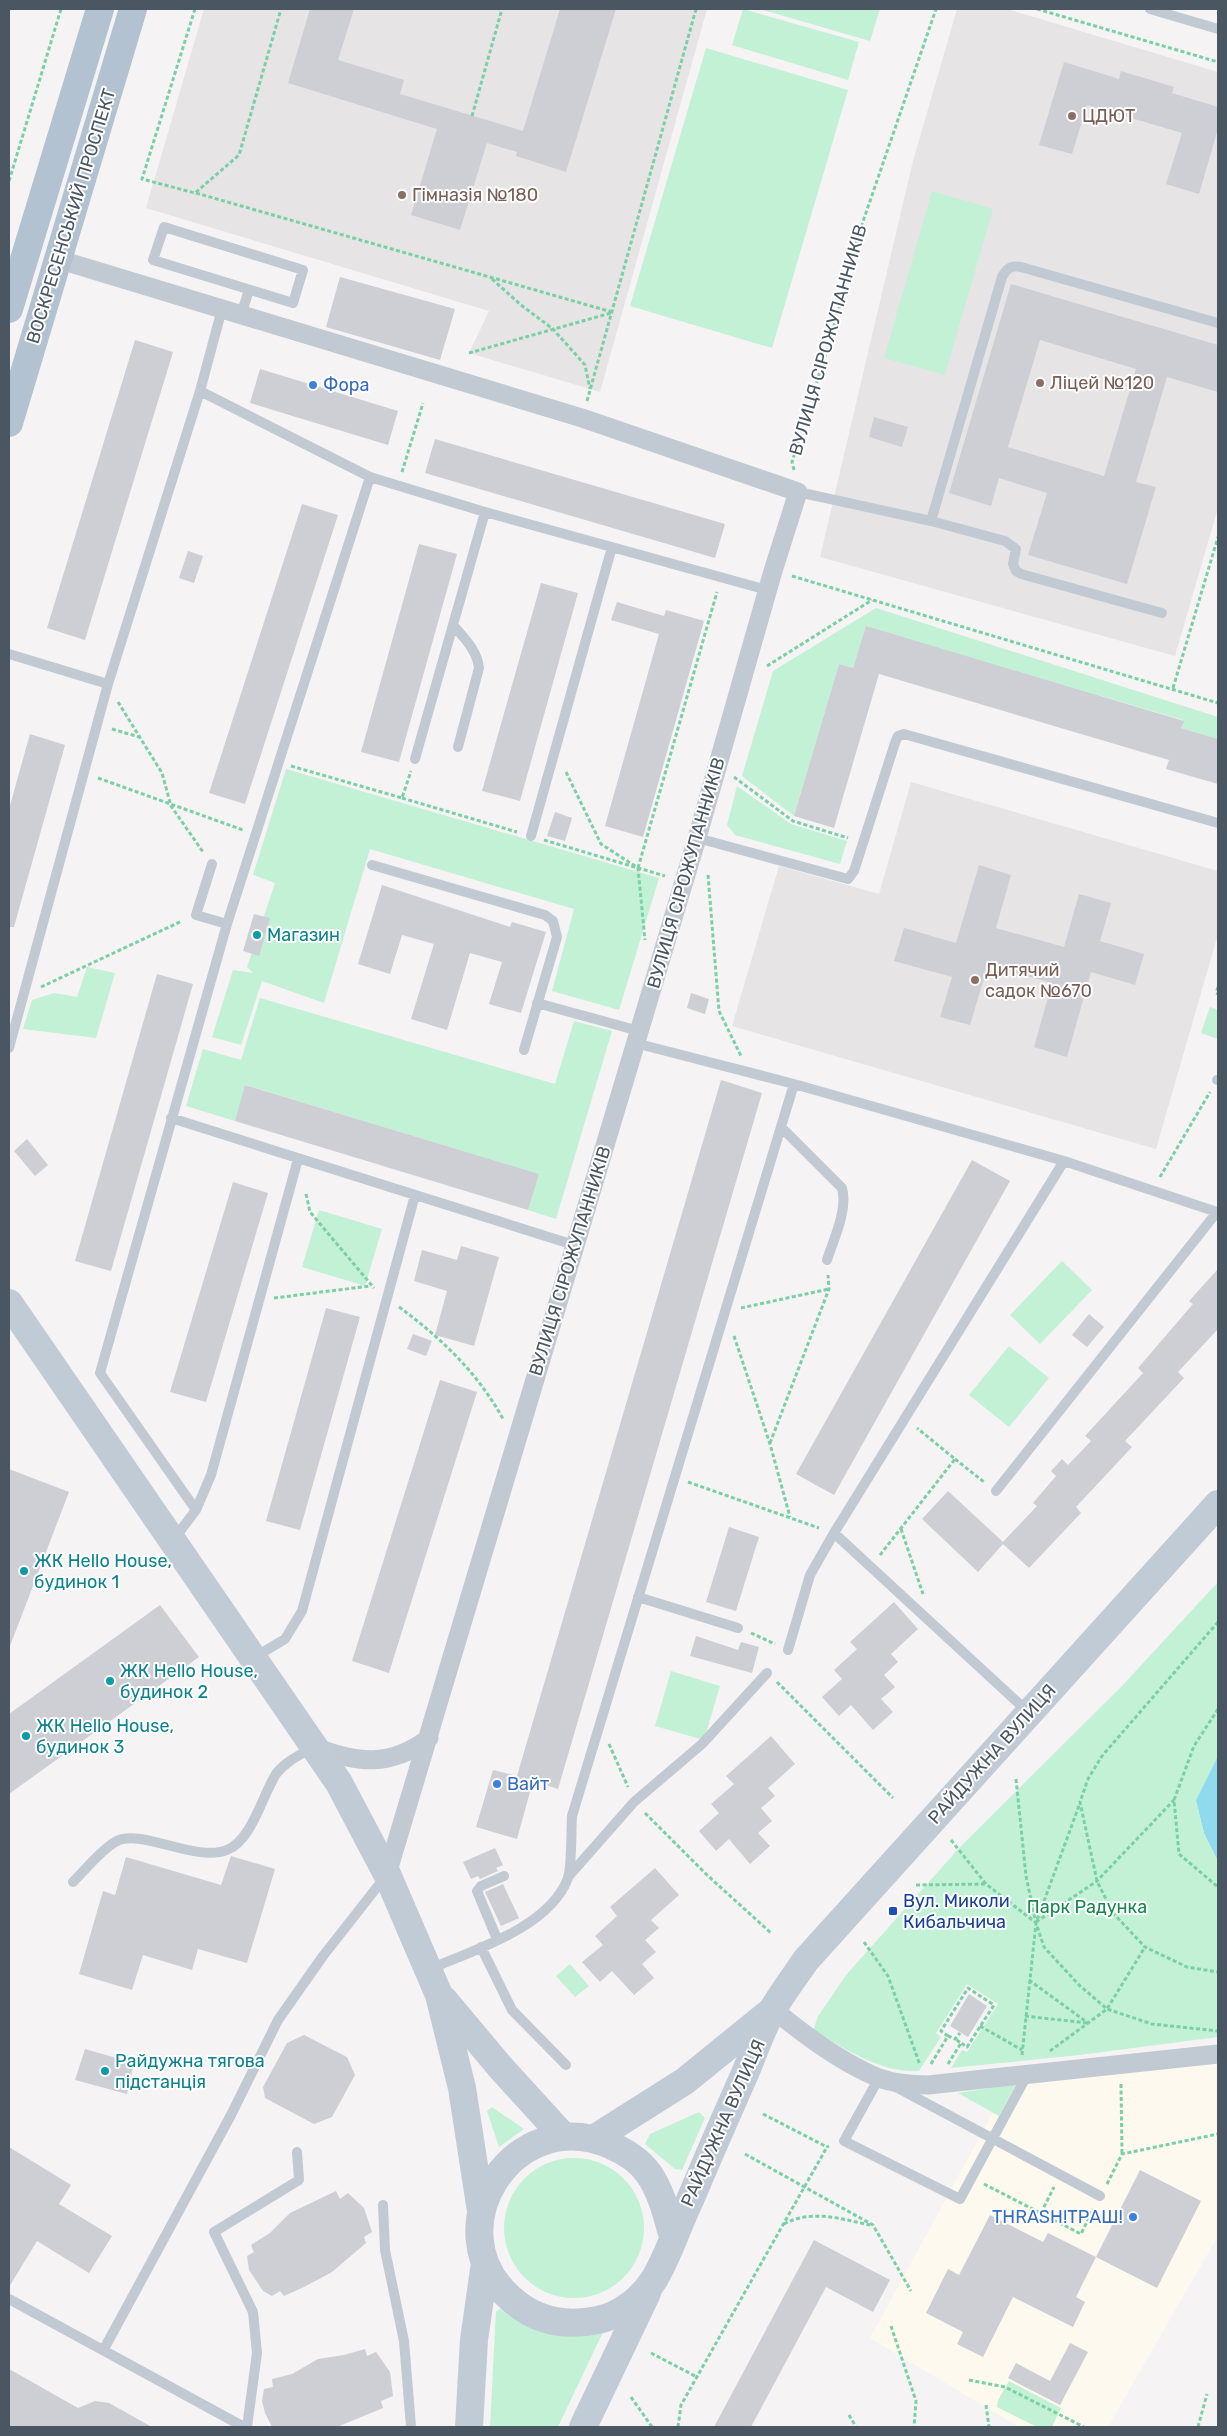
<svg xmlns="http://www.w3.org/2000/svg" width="1227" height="2436" font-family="Rubik,sans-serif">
	<rect width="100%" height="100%" fill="#f5f3f3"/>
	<path fill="#fdf9ef" d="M1218 2061V2236L1108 2427H1019L870 2338 1008 2085Z"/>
	<path fill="#e6e4e5" d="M204 9H707L600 392 469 353 489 311 146 208Z
		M957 9H1007L1218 72V508L1175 656 820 557 913 161Z
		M911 782 1218 871V934L1156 1149 732 1026 779 866 879 894Z"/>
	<path fill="#c3f1d5" d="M743 9 859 42 848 80 732 45Z
		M759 9H880L870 41Z
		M706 48 848 90 772 348 630 306Z
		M932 191 993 209 945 375 884 358Z
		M876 608 1218 717V739L1181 728 1183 720 866 627 853 668 839 664 794 816 742 776 773 671Z
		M286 769 659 878 619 1010 552 991 574 909 370 849 324 1003 262 981 241 1045 212 1037 233 970 253 973 247 967 275 883 253 875Z
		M737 786 791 824 847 841 840 864 735 835 727 825Z
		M87 967 115 973 96 1038 23 1029 32 1000 54 993 77 997Z
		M260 998 555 1084 574 1021 612 1031 556 1219 528 1210 538 1174 246 1085 235 1121 186 1106 203 1049 241 1060Z
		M1210 1007 1218 1010V1039L1201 1033Z
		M319 1210 382 1229 365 1286 302 1267Z
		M1062 1261 1092 1290 1040 1344 1010 1315Z
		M1009 1346 1049 1378 1009 1427 969 1395Z
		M1218 1582V1756L1196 1800 1204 1833 1218 1861V2037L1079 2055 951 2068 962 2050 967 2052 998 2004 967 1984 936 2033 941 2037 919 2071C880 2073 847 2049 813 2031L818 2016 847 1974 960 1847 1121 1687Z
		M671 1671 720 1686 704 1740 655 1726Z
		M570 1964 589 1986 575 1997 556 1976Z
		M1016 2084 999 2116 958 2093Z
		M492 2107 524 2129 499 2147 487 2111Z
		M699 2112 705 2118 682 2170 675 2169 645 2144 650 2134Z
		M504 2228a70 70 0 1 1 140 0a70 70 0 1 1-140 0Z
		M500 2309C533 2335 562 2340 603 2332L558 2427H490L496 2311Z
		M1009 2381 1061 2408 1052 2427H1037L997 2407 998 2400Z"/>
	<path fill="#90daee" d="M1218 1756V1861L1204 1833 1196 1800Z"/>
	<path fill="#cdcfd5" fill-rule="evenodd" d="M310 9H354L338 60 404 80 400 94 523 131 560 9H616L566 172 516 156 517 152 487 143 460 230 411 215 437 129 288 83Z
		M1064 62 1119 79 1121 71 1174 87 1172 93 1218 107V129L1199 194 1166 184 1182 133 1087 105 1072 154 1039 145Z
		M340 277 455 309 440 360 326 327Z
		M1011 284 1218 345V392L1167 377 1136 482 1156 487 1127 584 1028 555 1047 493 999 478 991 506 949 493ZM1040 340 1136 369 1104 476 1008 447Z
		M135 340 173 352 85 640 47 628Z
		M260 369 398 411 388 445 250 403Z
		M874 417 908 427 902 447 869 437Z
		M435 439 725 524 715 558 425 473Z
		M302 504 338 515 245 804 209 793Z
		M419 544 457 554 399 762 361 752Z
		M188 551 203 556 194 583 179 578Z
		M541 583 578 593 520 801 482 791Z
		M617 602 664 616 666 610 704 621 643 837 605 826 659 634 611 620Z
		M866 626 1184 721 1181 728 1218 739V784L1166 769 1169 760 879 674 834 828 794 816 839 664 853 668Z
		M30 734 65 745 14 927H9V809Z
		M555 812 572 818 565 841 547 836Z
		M979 865 1011 875 996 928 1064 947 1079 894 1111 903 1100 941 1144 954 1135 985 1091 972 1067 1057 1034 1047 1052 983 988 965 970 1025 940 1017 952 977 894 961 904 928 956 943Z
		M382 885 510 927 512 922 546 932 521 1013 489 1004 502 962 470 953 447 1030 411 1019 434 944 402 935 390 974 358 964Z
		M254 914 270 918 259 956 243 951Z
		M157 974 193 984 111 1271 75 1261Z
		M691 993 709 999 705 1014 687 1008Z
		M721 1080 762 1093 558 1789 533 1781 517 1839 476 1827 493 1770 517 1776Z
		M245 1085 539 1174 528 1210 235 1121Z
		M27 1139 48 1165 35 1176 14 1151Z
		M972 1160 1010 1181 834 1495 796 1474Z
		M233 1182 268 1193 206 1402 170 1392Z
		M461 1246 499 1257 474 1346 435 1335 447 1291 414 1281 422 1250 457 1260Z
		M1218 1269V1329L1178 1372 1184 1378 1125 1441 1132 1447 1076 1507 1081 1513 1029 1568 1003 1544 978 1572 922 1519 948 1491 1003 1542 1037 1506 1033 1503 1056 1476 1051 1471 1062 1459 1068 1465 1091 1441 1085 1436 1143 1373 1138 1368 1193 1304 1189 1301Z
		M326 1308 360 1317 300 1530 266 1521Z
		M1089 1314 1104 1327 1087 1347 1072 1335Z
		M413 1334 432 1341 426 1356 407 1349Z
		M440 1380 477 1392 389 1673 352 1661Z
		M9 1469 69 1492 10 1646H9Z
		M729 1527 759 1537 736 1611 706 1602Z
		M894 1602 918 1629 891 1654 898 1662 884 1675 895 1687 881 1699 893 1712 873 1730 851 1705 839 1716 822 1697 842 1679 834 1670 857 1649 850 1642Z
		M160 1605 199 1657 9 1794V1714Z
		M696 1636 738 1650 741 1642 759 1647 752 1673 690 1656Z
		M771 1736 795 1764 768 1788 775 1796 761 1808 772 1821 758 1833 770 1846 750 1864 729 1839 716 1851 699 1831 719 1813 711 1804 734 1784 726 1776Z
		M495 1848 503 1865 496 1868 498 1871 480 1879 478 1876 471 1879 463 1862Z
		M231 1856 275 1869 247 1963 198 1949 192 1970 143 1955 132 1990 79 1974 103 1891 115 1895 126 1857 221 1885Z
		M655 1868 679 1895 651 1920 659 1928 645 1940 656 1952 642 1964 654 1978 634 1995 612 1971 600 1982 582 1962 603 1945 595 1936 617 1916 610 1907Z
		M503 1884 519 1918 501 1926 485 1892Z
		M969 1994 987 2006 968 2037 950 2026Z
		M304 2035 347 2057 355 2075 332 2117 314 2124 265 2098 263 2087 287 2043Z
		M85 2049 134 2063 127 2094 75 2080Z
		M9 2147 71 2185 59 2204 112 2236 89 2273 37 2241 9 2287Z
		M1140 2170 1201 2201 1157 2288 1096 2257Z
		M336 2191 340 2199 348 2193 364 2208 372 2232 364 2237 366 2243 332 2272 304 2287 284 2296 280 2291 272 2296 263 2291 249 2270 247 2256 254 2252 251 2245 270 2233 290 2213Z
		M990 2215 1043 2242 1048 2233 1096 2257 1076 2297 1085 2302 1073 2327 1013 2297 983 2357 957 2344 963 2332 926 2313 948 2269 959 2275Z
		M814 2240 890 2280 873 2312 826 2287 751 2427H714Z
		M1070 2343 1088 2352 1060 2405 1008 2378 1016 2363 1050 2381Z
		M365 2349 367 2356 376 2352 390 2372 393 2396 381 2401 383 2408 337 2427H272L265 2413 262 2401 264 2389 273 2387 272 2379 292 2374 318 2359 344 2355Z
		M9 2369 78 2408 95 2401 109 2403 152 2427H9Z"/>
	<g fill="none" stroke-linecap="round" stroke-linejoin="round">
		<path stroke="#7ad0a6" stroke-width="3" stroke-dasharray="4 2.5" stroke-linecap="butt" d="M195 9 142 179 195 193 239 155 281 9
			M1037 9 1218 62
			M472 116 502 9
			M9 181 61 9
			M196 193 612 312
			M492 279 521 305 553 329 585 365 590 389
			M469 353 611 313
			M587 401 696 9
			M794 470 792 462 834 327 858 236 936 9
			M402 472 423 403
			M792 576 1218 703
			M767 666 872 600
			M1173 688 1218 537
			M118 702 162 773 171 806 203 852
			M112 729 139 737
			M291 766 402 798 411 771
			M566 772 601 844 638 868 645 940
			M734 777 793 821 848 838
			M98 778 243 830
			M402 798 517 832
			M544 840 665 876
			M638 868 717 592
			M708 875 719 1011 741 1056
			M41 987 182 921
			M1218 987 1216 993 1218 994
			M1160 1177 1210 1092
			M306 1194 310 1212 374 1288
			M274 1298 370 1286
			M399 1307C440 1337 478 1373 503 1419
			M741 1308 829 1289
			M734 1336 770 1444 790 1517
			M770 1443 829 1289 828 1275
			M955 1459 984 1482
			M688 1482 819 1528
			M901 1529 923 1594
			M880 1555 955 1459 917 1428
			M1218 1622 1102 1756 1088 1779 1080 1802 1097 1881 1113 1913 1145 1947 1187 1967 1218 1972
			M751 1633 775 1644
			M777 1682 893 1798
			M1218 1709 1194 1746 1174 1800 1179 1854 1218 1887
			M609 1744 628 1787
			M1016 1779 1026 1876 1036 1923 1044 1947 1079 1985 1107 2009 1152 2024 1218 2031
			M645 1813 707 1875 771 1933
			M951 1840 986 1884 1035 1922
			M916 1885 986 1884
			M1036 1922 1097 1881 1174 1800
			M864 1942 888 1976 920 2065
			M1029 1980 1088 2023
			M1025 2016 1087 2023
			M980 2026 1022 2050
			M948 2036 941 2031 968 1988 994 2005 967 2047 961 2043
			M1050 2051 1107 2009 1145 1947
			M1022 2055 1036 1923 1080 1803
			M931 2064 948 2036 955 2039 960 2033
			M948 2064 961 2043 955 2039
			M1121 2084 1122 2154
			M763 2114 827 2147
			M745 2154 873 2225 911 2291
			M984 2184 1081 2234 1093 2209
			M1107 2184 1122 2154 1218 2134
			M1041 2213 1054 2187
			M784 2224C812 2209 841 2219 870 2225
			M891 2326 916 2401 914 2427
			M651 2353 697 2377
			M969 2380 1005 2387 1084 2427
			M631 2397 652 2427
			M986 2405 989 2427
			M849 2415 856 2427
			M678 2427 681 2405 827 2147 829 2146
			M1198 2427 1207 2394"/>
		<path stroke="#c1cad2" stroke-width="10" d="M1150 9 1218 29
			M164 227 303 270 293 303 153 260Z
			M241 315 249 290
			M200 391 370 477 485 512 767 590
			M798 492 931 521 1005 541 1016 549 1013 564 1016 571 1021 574 1162 613
			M931 521 1002 277C1007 268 1011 265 1021 267L1218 323
			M453 625C464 638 477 650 479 668L458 747
			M9 654 108 684
			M415 759 485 512
			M531 836 612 547
			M697 838 848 879 854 871 895 743 898 736 904 734 1218 823
			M212 864 196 915 227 924
			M372 865 545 915 553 921 557 937 524 1050
			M537 1003 639 1031
			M635 1043 794 1084 1064 1161 1217 1212 996 1491
			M9 1048 108 684 200 391 222 309
			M1217 1080H1218
			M171 1118 574 1245
			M781 1127 842 1188C848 1210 834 1238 827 1260
			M196 1510 100 1373 227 924 370 477
			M834 1533 1028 1712
			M174 1539 196 1510 211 1475 298 1159
			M638 1597 738 1628
			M788 1650 810 1575 834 1533 1064 1161
			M255 1657 285 1639 302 1611 415 1195
			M568 1877 634 1802 702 1744 767 1673
			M73 1882C86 1869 99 1852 115 1842 139 1827 196 1863 227 1850 252 1840 262 1796 276 1774 285 1762 300 1755 313 1747
			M497 1939 477 1891 481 1886 504 1876
			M481 1947 512 2010 566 2065
			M430 1969C474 1950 550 1927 568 1878 572 1865 571 1831 572 1816L794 1084
			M881 2079 879 2078 844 2141 960 2199 1027 2075
			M896 2087 1100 2196
			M383 2205 385 2250 404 2341 411 2427
			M9 2299 244 2427
			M104 2349 231 2115 278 2020 323 1956 385 1877
			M247 2427 257 2353 253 2312 214 2232 299 2180 297 2152"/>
		<path stroke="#c1cad2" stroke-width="19" d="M57 259 582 418 798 492 773 571 697 838 387 1874
			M314 1747C357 1763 390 1768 429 1738
			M773 2009C803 2034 842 2063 879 2078 895 2084 911 2085 928 2085L1218 2054"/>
		<path stroke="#c1cbd6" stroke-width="28" d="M9 1303 339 1783 387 1874 439 1995 462 2088 481 2211
			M444 2000 501 2068 563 2136
			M595 2138 685 2081 770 2012
			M673 2237C667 2216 662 2193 649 2174 640 2161 624 2151 610 2145 514 2103 433 2229 510 2298 535 2321 565 2327 598 2320 621 2315 643 2298 655 2278 669 2254 678 2225 690 2200 708 2157 727 2114 746 2071 755 2050 762 2028 773 2009 783 1992 795 1976 806 1960L1218 1504
			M469 2427 474 2340 485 2263
			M583 2427 647 2293"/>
		<path stroke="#b3c2d1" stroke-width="28" d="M9 309 100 9
			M9 423 133 9"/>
	</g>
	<g fill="#8d6e63" stroke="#fff" stroke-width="2">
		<circle cx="1072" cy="116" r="5"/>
		<circle cx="402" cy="195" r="5"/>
		<circle cx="1040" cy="383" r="5"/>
		<circle cx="975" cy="980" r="5"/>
	</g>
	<g fill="#3f7fe0" stroke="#fff" stroke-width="2">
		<circle cx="313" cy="385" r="5"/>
		<circle cx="497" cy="1784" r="5"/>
		<circle cx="1133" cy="2217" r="5"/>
	</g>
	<g fill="#0f9aa8" stroke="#fff" stroke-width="2">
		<circle cx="257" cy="935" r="5"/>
		<circle cx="24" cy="1571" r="5"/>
		<circle cx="110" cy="1681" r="5"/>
		<circle cx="26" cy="1736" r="5"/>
		<circle cx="105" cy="2071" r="5"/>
	</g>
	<rect fill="#1a4fb4" stroke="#fff" stroke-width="2" x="888" y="1906" width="10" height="10" rx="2.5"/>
	<g text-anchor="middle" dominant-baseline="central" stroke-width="4" stroke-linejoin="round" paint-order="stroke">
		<g font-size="18" fill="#785e54" stroke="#fff" text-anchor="start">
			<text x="1082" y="116">ЦДЮТ</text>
			<text x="412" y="195">Гімназія №180</text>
			<text x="1050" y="383">Ліцей №120</text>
			<text x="985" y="970">Дитячий<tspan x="985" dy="21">садок №670</tspan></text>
		</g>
		<g font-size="18" fill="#4a5661" stroke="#fff">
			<text transform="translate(71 216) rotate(-73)">ВОСКРЕСЕНСЬКИЙ ПРОСПЕКТ</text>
			<text transform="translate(828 340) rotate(-74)">ВУЛИЦЯ СІРОЖУПАННИКІВ</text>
			<text transform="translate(686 873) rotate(-74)">ВУЛИЦЯ СІРОЖУПАННИКІВ</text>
			<text transform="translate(570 1261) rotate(-73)">ВУЛИЦЯ СІРОЖУПАННИКІВ</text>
			<text transform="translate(992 1754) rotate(-48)">РАЙДУЖНА ВУЛИЦЯ</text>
			<text transform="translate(723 2123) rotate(-66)">РАЙДУЖНА ВУЛИЦЯ</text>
		</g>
		<g font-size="18" fill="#366cbe" stroke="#fff" text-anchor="start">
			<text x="323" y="385">Фора</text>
			<text x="507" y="1784">Вайт</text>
			<text x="1123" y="2217" text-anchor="end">ТHRASH!ТРАШ!</text>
		</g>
		<g font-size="18" fill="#0d838f" stroke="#fff" text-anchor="start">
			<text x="267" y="935">Магазин</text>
			<text x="34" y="1561">ЖК Hello House,<tspan x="34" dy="21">будинок 1</tspan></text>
			<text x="120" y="1671">ЖК Hello House,<tspan x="120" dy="21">будинок 2</tspan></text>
			<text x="36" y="1726">ЖК Hello House,<tspan x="36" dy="21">будинок 3</tspan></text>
			<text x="115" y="2061">Райдужна тягова<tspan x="115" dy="21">пiдстанцiя</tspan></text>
		</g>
		<g font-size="18" fill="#164399" stroke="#fff" text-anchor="start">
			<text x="903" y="1901">Вул. Миколи<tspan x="903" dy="21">Кибальчича</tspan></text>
		</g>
		<g font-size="18" fill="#17864f" stroke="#fff">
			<text x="1087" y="1907">Парк Радунка</text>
		</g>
	</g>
	<rect width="1227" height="2436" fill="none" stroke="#4a5661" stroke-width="20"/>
</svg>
